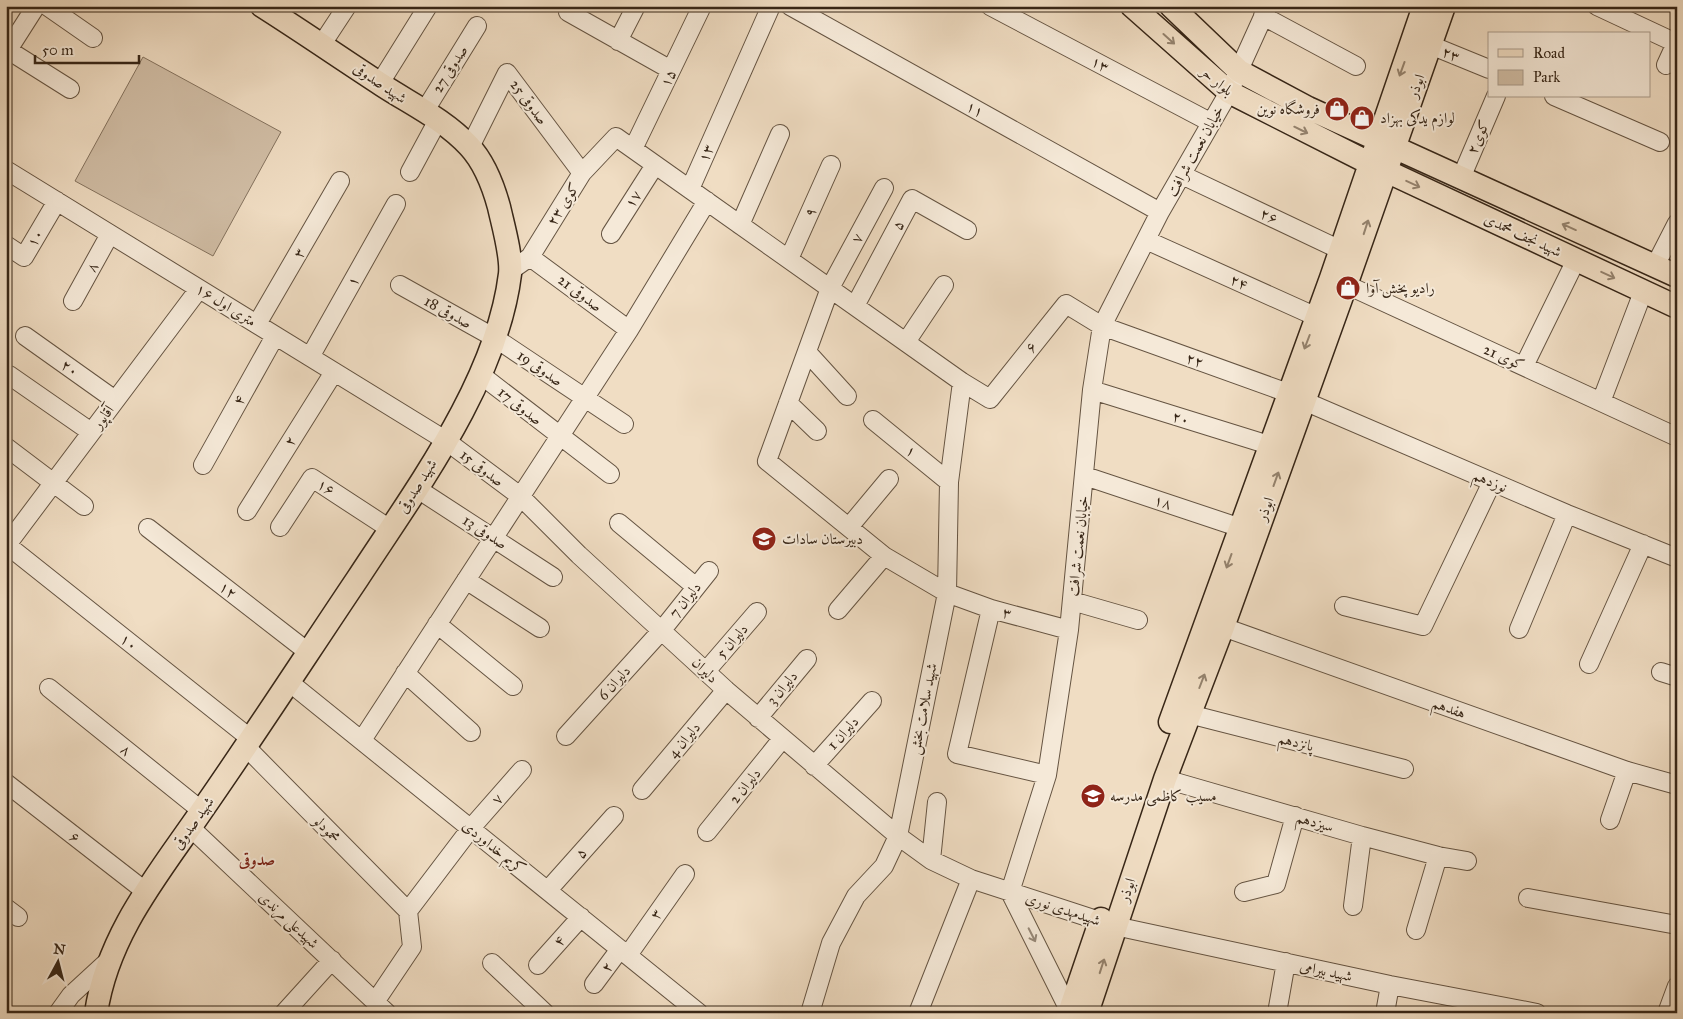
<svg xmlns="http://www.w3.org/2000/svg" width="1683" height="1019" font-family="'IM FELL Great Primer',Amiri,serif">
	<rect width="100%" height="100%" fill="#f0ddc3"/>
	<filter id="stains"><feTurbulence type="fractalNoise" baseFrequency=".004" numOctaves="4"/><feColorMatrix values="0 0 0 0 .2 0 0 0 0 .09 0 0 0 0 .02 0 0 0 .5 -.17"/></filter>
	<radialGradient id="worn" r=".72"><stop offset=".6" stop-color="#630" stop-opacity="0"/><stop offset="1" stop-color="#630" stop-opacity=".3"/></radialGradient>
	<path fill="#d1bea6" stroke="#84725e" d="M143 57 281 132 213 256 75 181Z"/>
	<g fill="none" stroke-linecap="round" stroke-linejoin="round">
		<defs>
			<path id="minor" d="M47 6 93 38
				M571 6 568 12 671 70
				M790 6 1160 212
				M990 6 1210 122
				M1597 6 1676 43
				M1263 16 1356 66
				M1418 40 1489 69
				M618 41 636 6
				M322 44 347 6
				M8 50 70 89
				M6 53 36 6
				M1666 65 1677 41
				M380 83 428 6
				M1554 96 1660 142
				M424 112 477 26
				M470 147 507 73 582 173
				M633 149 702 6
				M6 170 445 440 520 496 579 555 726 690 898 836 931 860 971 879 1115 926 1390 985 1537 1013
				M410 172 438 120
				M1182 175 1351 255
				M1461 178 1496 96
				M884 188 830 288 767 461 884 556 947 593 991 609 1069 630
				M690 189 771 6
				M740 225 780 134
				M611 234 655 165
				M1146 240 1328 322
				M6 245 24 257 57 201
				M530 257 629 330
				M789 259 831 165
				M1655 266 1677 223
				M510 271 530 257 582 173 616 137 962 382 990 399 1066 304 1102 326 1288 393
				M1334 279 1677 437
				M400 285 495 338 624 424
				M73 301 110 234
				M855 306 912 199 967 230
				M257 324 340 181
				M25 336 115 400
				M906 342 944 285
				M807 352 847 396
				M310 357 396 204
				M1524 366 1576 260
				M9 375 91 432
				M481 375 610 474
				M1092 390 1269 445
				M1304 401 1567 514 1677 558
				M1601 402 1643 292
				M788 403 817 431
				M873 420 949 482
				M6 447 84 506
				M203 465 275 336
				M1085 476 1241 528
				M416 488 553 577
				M247 511 334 372
				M619 523 696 587
				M280 527 312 478 390 529
				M849 527 889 479
				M148 528 308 652
				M7 545 251 739
				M6 546 199 289
				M466 580 540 628
				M1072 601 1138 620
				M1344 606 1423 626 1492 482
				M991 609 957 754 1047 775
				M838 610 884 556
				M437 624 513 686
				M1223 627 1627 771 1677 785
				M1519 629 1567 514
				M1589 664 1643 544
				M707 670 757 612
				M1661 672 1677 677
				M405 673 471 732
				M289 682 699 1013
				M49 688 202 811
				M1189 714 1404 769
				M758 718 807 659
				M566 736 662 630 709 571
				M362 740 629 330 707 201
				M246 747 408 911
				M814 766 872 701
				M1165 779 1362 836 1438 856 1467 861
				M6 783 145 891
				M642 790 726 690
				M1610 820 1627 771
				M191 828 387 1013
				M707 832 782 739
				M931 860 937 802
				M548 890 614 816
				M1244 892 1276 884 1295 816
				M1528 898 1677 925
				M1353 906 1362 836
				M6 908 18 917
				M1416 930 1438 856
				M628 955 685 874
				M492 963 545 1013
				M538 965 581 917
				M594 984 620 949
				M375 1002 412 947 408 911 471 828 522 770
				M1070 1012 1010 892 1047 775 1069 630 1092 390 1102 326 1160 212 1229 92 1268 6
				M58 1013 71 995 109 960
				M284 1013 332 960
				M810 1013 831 943 856 896 884 866 898 836 947 593 949 482 962 382
				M918 1013 971 879
				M1277 1013 1286 962
				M1385 1013 1390 985
				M1667 1013 1677 986"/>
			<path id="major" d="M1132 6 1229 92 1369 163 1677 307
				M1171 6 1239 71 1308 108 1677 276
				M1170 722 1331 278 1424 6
				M96 1013C108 932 161 871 205 806 257 731 307 654 358 578 416 489 497 381 510 274 512 256 503 225 499 207 493 185 484 162 469 146 445 120 411 104 382 85 342 59 303 32 262 6
				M1069 1013 1101 919
				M1087 1013 1165 779 1223 627 1346 285 1444 6"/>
		</defs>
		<use href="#minor" stroke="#655442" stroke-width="20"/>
		<use href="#major" stroke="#372617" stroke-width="25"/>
		<use href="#minor" stroke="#f5e9d8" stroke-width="18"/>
		<use href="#major" stroke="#f0ddc3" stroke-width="22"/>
	</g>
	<defs><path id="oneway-shaft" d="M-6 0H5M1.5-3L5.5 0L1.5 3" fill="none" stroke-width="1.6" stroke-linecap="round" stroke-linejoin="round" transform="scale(1.25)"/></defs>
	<g stroke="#94826d">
		<use href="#oneway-shaft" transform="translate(1169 39) rotate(42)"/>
		<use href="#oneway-shaft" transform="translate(1402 69) rotate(110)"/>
		<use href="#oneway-shaft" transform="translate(1301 130) rotate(26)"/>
		<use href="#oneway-shaft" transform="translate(1413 184) rotate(25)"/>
		<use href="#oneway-shaft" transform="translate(1366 227) rotate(-72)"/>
		<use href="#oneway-shaft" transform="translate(1569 227) rotate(-156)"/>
		<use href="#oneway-shaft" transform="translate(1608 275) rotate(25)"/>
		<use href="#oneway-shaft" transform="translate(1307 342) rotate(111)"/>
		<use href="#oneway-shaft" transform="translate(1276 479) rotate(-70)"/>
		<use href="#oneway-shaft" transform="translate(1229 561) rotate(110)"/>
		<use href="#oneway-shaft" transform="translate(1202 681) rotate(-69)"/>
		<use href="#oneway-shaft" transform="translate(1102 966) rotate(-72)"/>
	</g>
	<use stroke="#968878" href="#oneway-shaft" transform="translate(1032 935) rotate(63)"/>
	<defs>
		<symbol id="shop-disc" viewBox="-11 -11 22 22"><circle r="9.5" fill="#8f2418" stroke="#f5e9d8"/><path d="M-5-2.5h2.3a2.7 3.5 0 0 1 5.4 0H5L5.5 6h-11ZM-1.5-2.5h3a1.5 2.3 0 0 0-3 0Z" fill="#fff"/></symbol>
		<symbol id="school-disc" viewBox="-11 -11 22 22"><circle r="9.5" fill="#8f2418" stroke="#f5e9d8"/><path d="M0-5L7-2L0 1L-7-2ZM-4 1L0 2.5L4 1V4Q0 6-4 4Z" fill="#fff"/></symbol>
	</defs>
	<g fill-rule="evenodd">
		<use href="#shop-disc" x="1323" y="95" width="28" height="28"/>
		<use href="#shop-disc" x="1348" y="104" width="28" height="28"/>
		<use href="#shop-disc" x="1334" y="274" width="28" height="28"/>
		<use href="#school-disc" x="750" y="525" width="28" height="28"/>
		<use href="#school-disc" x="1079" y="782" width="28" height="28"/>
	</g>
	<g text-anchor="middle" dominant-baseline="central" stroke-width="4" stroke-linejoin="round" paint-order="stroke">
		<g font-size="15" fill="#372617" stroke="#f5e9d8">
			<text transform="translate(1451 54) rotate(22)">۲۳</text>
			<text transform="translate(1100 64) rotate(28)">۱۳</text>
			<text transform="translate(450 69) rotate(-58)">صدوقی 27</text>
			<text transform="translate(668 78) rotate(-64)">۱۵</text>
			<text transform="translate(1217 81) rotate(39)">بلوار حر</text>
			<text transform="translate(380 83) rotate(34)">شهید صدوقی</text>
			<text transform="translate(1416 86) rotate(-70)">ابوذر</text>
			<text transform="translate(529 102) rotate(53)">صدوقی 25</text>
			<text transform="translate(975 109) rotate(29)">۱۱</text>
			<text transform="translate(1478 137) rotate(-67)">کوی۲</text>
			<text transform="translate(1195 151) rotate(-61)">خیابان نعمت شرافت</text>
			<text transform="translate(706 153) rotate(-66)">۱۳</text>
			<text transform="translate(633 199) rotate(-57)">۱۷</text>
			<text transform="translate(563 204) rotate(-58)">کوی ۲۳</text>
			<text transform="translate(810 212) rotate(-66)">۹</text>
			<text transform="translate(1269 216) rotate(25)">۲۶</text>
			<text transform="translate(898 225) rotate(-62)">۵</text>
			<text transform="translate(1523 235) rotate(25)">شهید نجف محمدی</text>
			<text transform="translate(35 238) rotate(-59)">۱۰</text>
			<text transform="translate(857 238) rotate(-62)">۷</text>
			<text transform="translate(299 253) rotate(-60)">۳</text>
			<text transform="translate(92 267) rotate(-61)">۸</text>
			<text transform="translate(353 281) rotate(-61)">۱</text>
			<text transform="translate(1239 282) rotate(24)">۲۴</text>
			<text transform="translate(580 293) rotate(37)">صدوقی 21</text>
			<text transform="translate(226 305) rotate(32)">۱۶ متری اول</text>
			<text transform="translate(448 312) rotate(29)">صدوقی 18</text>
			<text transform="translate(1031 347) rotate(-51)">۶</text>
			<text transform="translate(1504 357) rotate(24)">کوی 21</text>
			<text transform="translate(1195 360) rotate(20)">۲۲</text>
			<text transform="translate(70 368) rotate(35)">۲۰</text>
			<text transform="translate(540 368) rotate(34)">صدوقی 19</text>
			<text transform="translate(239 400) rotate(-61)">۴</text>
			<text transform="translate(520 406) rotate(38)">صدوقی 17</text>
			<text transform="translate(103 417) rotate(-53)">آقاپور</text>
			<text transform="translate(1181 418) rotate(17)">۲۰</text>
			<text transform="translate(290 441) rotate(-58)">۲</text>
			<text transform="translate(911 451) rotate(39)">۱</text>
			<text transform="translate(482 468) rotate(37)">صدوقی 15</text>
			<text transform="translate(1490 481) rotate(23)">نوزدهم</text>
			<text transform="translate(417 486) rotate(-58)">شهید صدوقی</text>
			<text transform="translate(326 487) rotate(33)">۱۶</text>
			<text transform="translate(1163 502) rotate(18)">۱۸</text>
			<text transform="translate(1265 509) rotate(-70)">ابوذر</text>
			<text transform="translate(485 532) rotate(33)">صدوقی 13</text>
			<text transform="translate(1078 546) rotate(-84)">خیابان نعمت شرافت</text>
			<text transform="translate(228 590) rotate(38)">۱۲</text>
			<text transform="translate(685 600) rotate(-51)">دلیران 7</text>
			<text transform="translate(1007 613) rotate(16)">۳</text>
			<text transform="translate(732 641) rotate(-49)">دلیران 5</text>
			<text transform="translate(129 642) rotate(38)">۱۰</text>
			<text transform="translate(705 670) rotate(44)">دلیران</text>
			<text transform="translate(614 683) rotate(-48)">دلیران 6</text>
			<text transform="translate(782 688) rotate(-50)">دلیران 3</text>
			<text transform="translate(1449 708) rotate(20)">هفدهم</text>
			<text transform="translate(923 709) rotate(-79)">شهید سلامت بخش</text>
			<text transform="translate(843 733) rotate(-48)">دلیران 1</text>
			<text transform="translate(684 740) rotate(-50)">دلیران 4</text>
			<text transform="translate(1296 742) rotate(14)">پانزدهم</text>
			<text transform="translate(126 750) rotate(39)">۸</text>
			<text transform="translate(745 786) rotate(-51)">دلیران 2</text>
			<text transform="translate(497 799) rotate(-49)">۷</text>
			<text transform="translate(1315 822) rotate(16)">سیزدهم</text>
			<text transform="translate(193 823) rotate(-55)">شهید صدوقی</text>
			<text transform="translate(327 829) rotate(45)">محمودلو</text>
			<text transform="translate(75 837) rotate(38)">۶</text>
			<text transform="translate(494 847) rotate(39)">کریم خداوردی</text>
			<text transform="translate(581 853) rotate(-48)">۵</text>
			<text transform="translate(1127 890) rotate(-71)">ابوذر</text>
			<text transform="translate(1063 909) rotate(18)">شهیدمهدی نوری</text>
			<text transform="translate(656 914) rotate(-55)">۳</text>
			<text transform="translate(289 920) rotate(43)">شهیدعلی مرندی</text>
			<text transform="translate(559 941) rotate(-49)">۴</text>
			<text transform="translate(607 967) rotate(-53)">۲</text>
			<text transform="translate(1326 971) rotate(12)">شهید بیرامی</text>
		</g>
		<g font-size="15" fill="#372617" stroke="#f5e9d8" text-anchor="start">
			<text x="1320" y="109" text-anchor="end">فروشگاه نوین</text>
			<text x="1380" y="118">لوازم یدکی بهزاد</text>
			<text x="1366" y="288">رادیو پخش آوا</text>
			<text x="782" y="539">دبیرستان سادات</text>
			<text x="1110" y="796">مسیب کاظمی مدرسه</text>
		</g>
		<g font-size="16" font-weight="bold" fill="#7a1f14" stroke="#f5e9d8">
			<text x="257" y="859">صدوقی</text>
		</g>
	</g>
	<rect width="1683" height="1019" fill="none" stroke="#f0ddc3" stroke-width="25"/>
	<rect x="8" y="8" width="1668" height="1004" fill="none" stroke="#372617" stroke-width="2.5"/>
	<rect x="12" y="12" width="1658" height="994" fill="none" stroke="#372617"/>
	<rect x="1488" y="32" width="162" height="65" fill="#f5e9d8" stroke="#a99b8b"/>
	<rect x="1498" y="49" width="25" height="8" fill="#f0ddc3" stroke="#a99b8b"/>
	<text x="1533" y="58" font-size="15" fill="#372617">Road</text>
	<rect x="1498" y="70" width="25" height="15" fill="#d1bea6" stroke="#a99b8b"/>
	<text x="1533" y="82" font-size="15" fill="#372617">Park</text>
	<g transform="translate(58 962) rotate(7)" stroke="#f5e9d8" stroke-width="4" paint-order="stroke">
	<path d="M0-4L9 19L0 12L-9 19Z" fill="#372617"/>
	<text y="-8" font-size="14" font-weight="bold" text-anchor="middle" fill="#372617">N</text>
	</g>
	<path d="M35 55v8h104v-8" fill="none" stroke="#372617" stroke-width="2.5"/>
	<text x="42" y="55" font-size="15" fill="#372617" stroke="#f5e9d8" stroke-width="4" paint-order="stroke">50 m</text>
	<rect width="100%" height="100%" filter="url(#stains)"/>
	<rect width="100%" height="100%" fill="url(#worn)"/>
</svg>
